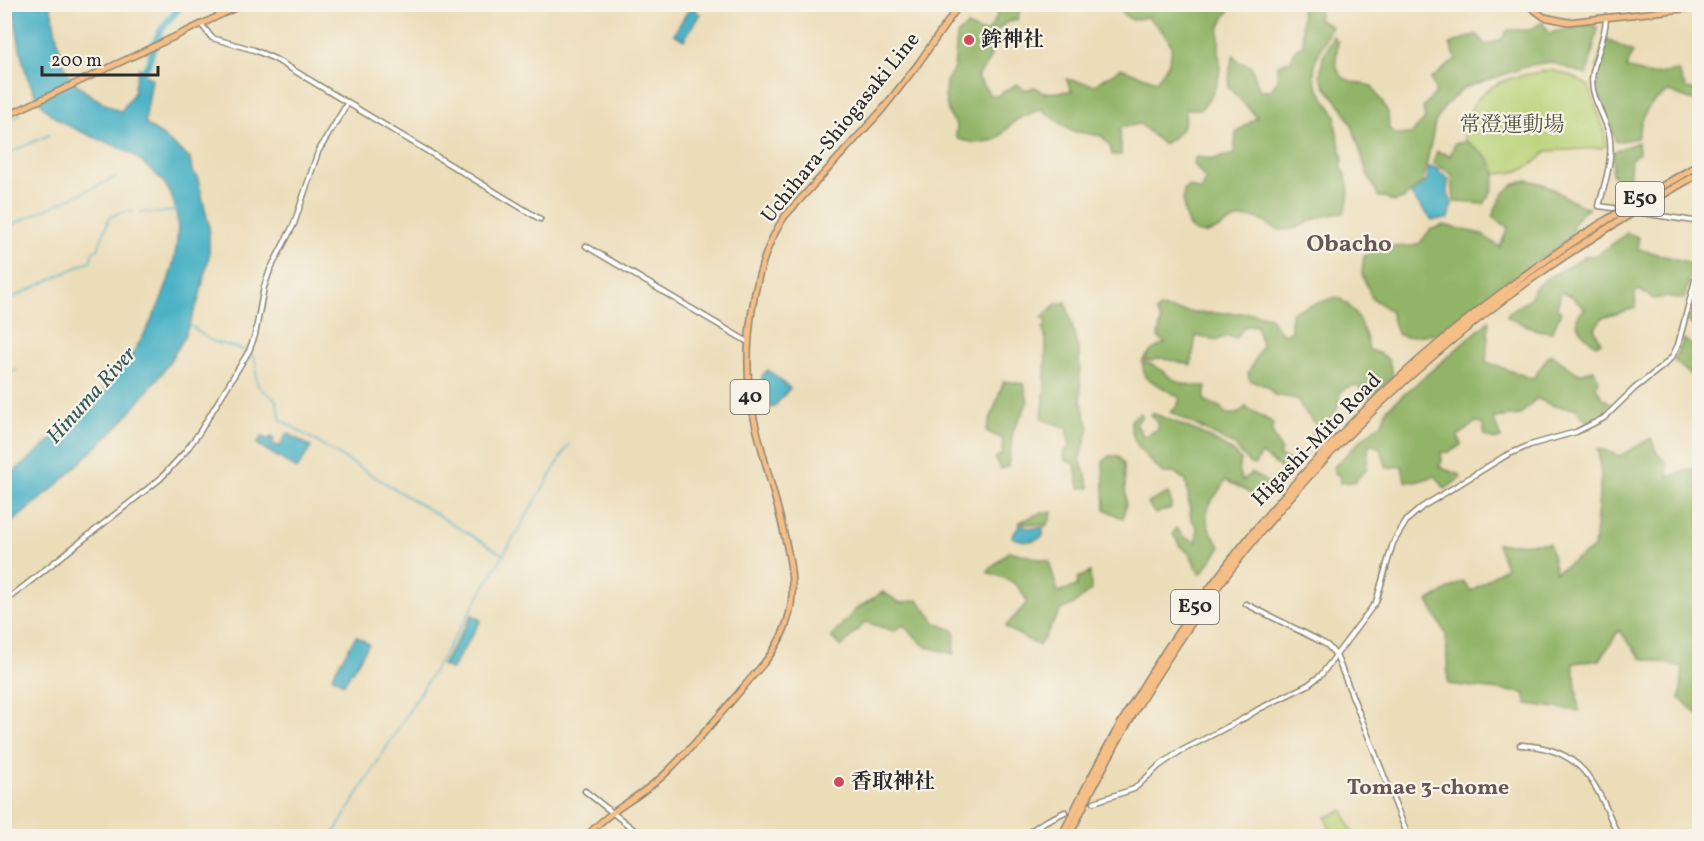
<svg xmlns="http://www.w3.org/2000/svg" width="1704" height="841" font-family="Vollkorn,'Noto Serif JP',serif">
	<rect width="100%" height="100%" fill="#f7f3e8"/>
	<filter id="ink" filterUnits="userSpaceOnUse"><feTurbulence type="fractalNoise" baseFrequency=".0167" numOctaves="2"/><feDisplacementMap in="SourceGraphic" scale="12" xChannelSelector="R" yChannelSelector="G"/><feConvolveMatrix kernelMatrix="1 2 1 2 8 2 1 2 1" color-interpolation-filters="sRGB"/></filter>
	<filter id="wash" filterUnits="userSpaceOnUse"><feTurbulence type="fractalNoise" baseFrequency=".008" numOctaves="4" result="noise"/><feDisplacementMap in="SourceGraphic" scale="24" xChannelSelector="R" yChannelSelector="G"/><feGaussianBlur stdDeviation="1.35" result="paint"/><feColorMatrix in="noise" values="0 0 0 0 0 0 0 0 0 0 0 0 0 0 0 0 0 1.4 0 .05"/><feComposite in="paint" operator="in"/></filter>
	<g filter="url(#wash)">
		<rect width="100%" height="100%" fill="#ecddb9"/>
		<path fill="#b9d277" stroke="#727e51" stroke-width="1.5" d="M1551 70 1571 76 1589 86 1604 130 1606 145 1602 148 1547 151C1527 173 1513 174 1485 174 1478 164 1469 154 1465 142 1463 136 1465 130 1467 123 1474 82 1516 76 1551 70Z
			M1343 810 1354 836H1331L1326 817Z"/>
		<path fill="#92b468" stroke="#5e704a" stroke-width="1.5" d="M1221 5 1228 9 1229 12C1211 28 1223 54 1219 76 1216 89 1210 99 1201 109H1186C1185 128 1180 135 1163 144L1140 124 1120 128 1121 155H1112L1110 146 1102 136 1071 131 1041 109 1016 120 996 140 976 143 958 139 956 136 957 125 949 115 945 97 946 82 954 68 957 35 967 26 981 32H988L997 17V5H1017L1020 7 1018 19 1006 23 995 32C993 50 991 63 977 76L990 95 997 96 1017 84 1025 90 1035 87 1043 93 1072 91 1066 79 1095 85 1121 68 1156 81C1181 51 1174 40 1147 17L1132 20 1123 14 1120 5Z
			M1301 5H1321L1318 19 1331 26 1315 62 1314 76 1316 85 1336 116 1335 124 1343 159 1341 166C1350 183 1351 195 1344 213 1337 214 1328 214 1321 217 1308 221 1296 231 1281 230 1271 229 1266 221 1256 218 1253 217 1246 218 1242 218 1230 219 1224 227 1213 231 1184 243 1182 208 1184 189L1189 186 1201 191 1206 180 1193 163 1196 157 1214 159 1234 154 1236 133 1257 117 1228 87C1231 76 1228 66 1234 55L1237 61 1251 66 1260 91H1271L1277 81 1278 65 1291 60 1296 48 1303 45Z
			M1542 22 1549 33 1590 24 1598 28 1587 75 1551 62 1531 65 1464 88 1444 107 1435 123 1423 182 1403 199 1394 202 1385 197H1379L1367 173 1353 128 1344 110 1325 86 1320 75 1323 57 1333 36 1338 42C1332 77 1340 80 1372 86L1388 112 1389 129 1396 135 1411 134 1425 119 1423 107 1436 93 1431 79 1456 59 1450 44 1477 34 1485 45 1501 40 1508 30H1530Z
			M1605 39 1633 52 1626 68 1651 75 1678 71 1686 88 1699 92 1693 101 1669 92C1646 103 1643 114 1637 138L1616 142 1598 90 1597 66Z
			M1468 142 1489 159 1496 173 1492 190 1484 204 1454 202 1452 174 1433 163 1437 151 1450 156 1455 143Z
			M1638 142 1639 153 1631 159 1629 181 1625 188 1612 174 1614 151Z
			M1528 180C1553 183 1564 201 1589 208 1578 216 1571 221 1573 236L1484 298 1441 333 1405 337 1397 334 1390 311 1372 298 1362 274 1364 256 1384 247 1413 246 1420 243 1430 230 1444 225 1481 234 1500 247 1508 227 1492 217C1499 199 1506 183 1528 180Z
			M1627 233 1638 237V249L1687 262 1691 271 1684 299 1665 297 1654 299 1639 290 1635 293 1636 308 1602 318 1594 329 1601 342 1596 345C1589 339 1573 329 1578 316 1579 313 1582 311 1585 309L1571 296 1561 292 1557 308 1561 312 1552 332 1537 330 1507 317 1508 313 1530 298 1535 288 1545 279 1587 256 1597 255Z
			M1697 283H1700L1699 330 1688 322Z
			M1336 297C1355 304 1366 332 1369 350 1386 354 1390 359 1393 376L1370 397 1362 392 1358 385 1345 388 1339 395C1339 415 1328 427 1314 440L1312 438 1315 424 1301 407 1298 399 1274 395 1267 386 1250 381 1248 374 1262 345 1256 325 1244 327 1236 338 1228 336 1216 340 1196 336 1191 365 1161 358 1151 361 1143 360 1152 350 1165 343 1158 337 1161 321 1156 312 1159 308 1196 313H1252L1270 317 1274 325 1284 334 1291 332V312Z
			M1066 302 1079 353 1081 400 1089 428 1080 459 1090 488H1079L1075 464 1065 460 1063 452 1070 447 1067 428 1042 419 1045 386 1046 339 1043 330 1047 321 1042 317 1055 305Z
			M1489 321 1486 362 1533 379 1550 354 1579 374 1594 370 1599 380 1596 387 1602 397 1611 404 1600 416 1587 422 1575 408C1559 408 1550 406 1537 398L1520 415 1493 418 1501 438 1494 440 1485 436 1483 425 1476 422 1458 436 1461 445 1450 452H1441L1442 461 1439 467 1460 475 1461 478 1445 489 1436 476 1415 482 1405 481 1402 466 1387 468 1380 448 1369 444 1366 470 1354 482 1340 483 1339 475 1335 473 1333 468 1363 438 1382 423 1387 409Z
			M1684 339 1697 349 1699 345V383L1674 360Z
			M1142 362C1161 365 1162 374 1177 381 1186 386 1196 386 1206 386L1204 400 1220 407 1226 414H1237L1246 407 1273 423 1272 432 1281 450 1279 456 1288 459 1293 464 1283 470 1262 454 1254 465 1250 464 1234 445 1170 412 1177 407 1180 398 1145 377Z
			M1004 381 1024 384 1028 402 1013 431 1008 467 1000 469 995 458 1002 454 1003 439 986 431Z
			M1139 413 1143 415 1136 424 1144 437 1158 429 1157 422 1150 415 1152 413C1181 424 1212 436 1237 455L1241 461 1238 470 1242 481 1252 473 1273 486 1264 496 1253 494 1225 480C1221 491 1213 496 1209 506 1202 521 1212 535 1221 547L1200 575 1190 554 1180 546 1173 534 1176 528 1185 538 1197 542V527L1191 519 1186 481 1175 473H1163C1147 458 1130 444 1131 420Z
			M1651 438 1656 451 1667 463 1668 477 1693 468 1699 473V715L1680 699 1683 667 1641 658 1619 630 1600 660 1573 663 1579 711 1527 704 1524 693 1448 684 1446 635 1428 601 1463 581 1471 591 1506 567 1497 544 1549 543 1556 572 1594 548 1601 475 1598 448 1620 456Z
			M1109 456H1118L1124 464 1126 503 1123 519 1105 509 1103 462Z
			M1168 493 1171 501V508L1155 514 1148 503Z
			M1052 512 1051 518 1046 526C1037 524 1029 525 1020 522L1040 513Z
			M1009 551 1049 561 1058 592 1077 586 1078 578 1090 572 1091 590 1074 604 1061 610 1039 646 1005 627 1027 603C1020 581 1007 579 987 572Z
			M883 592 900 603 918 600 936 623 955 631 954 654 926 647 903 625 894 631 865 622 841 647 831 637 856 609Z"/>
		<path fill="#46b0c5" stroke="#386e78" stroke-width="1.5" d="M692 4 698 5 694 10 700 14 684 40 674 34Z
			M13 5H50C54 20 61 66 69 76 82 92 101 102 121 112L135 91 134 86 139 68 145 75 152 79 145 122 149 127 163 136 190 159 192 171 197 176 209 225V256L199 299 183 340 162 373 123 421 55 487 5 528 4 480C40 449 77 420 109 385 149 340 214 219 152 171 146 166 138 158 132 154 115 144 95 139 78 130 66 125 52 117 44 107 22 82 18 37 13 5Z
			M1428 167 1436 168 1449 179 1447 190 1452 204 1449 219 1432 220 1411 195 1427 181Z
			M768 370 790 388 773 408 763 401 762 376Z
			M287 433 311 447 297 469 257 444 262 436 268 440 271 437 274 439 272 443 279 447Z
			M1020 524 1029 528H1043V536C1031 543 1024 542 1012 537Z
			M472 615 481 620 451 670 442 665Z
			M356 636 369 644 344 684 332 676Z"/>
		<g fill="none" stroke-linecap="round" stroke-linejoin="round">
			<path stroke="#46b0c5" stroke-width="1.5" d="M4 121 21 114
				M4 155 49 135
				M140 212 160 213 177 210
				M14 224 116 177
				M4 229 11 225
				M41 284 90 261 94 250H98L109 218 121 212H134
				M4 302 39 285
				M189 325C197 329 204 337 212 341 224 346 241 346 251 355 262 365 252 375 258 385 262 393 270 394 276 400L281 420 502 554
				M4 375 17 370
				M4 469 10 475
				M332 836 468 615 569 444"/>
			<path stroke="#46b0c5" stroke-width="7" d="M140 79C142 72 147 68 149 62 156 34 163 25 183 4"/>
		</g>
	</g>
	<g filter="url(#ink)">
		<g fill="none" stroke-linecap="round" stroke-linejoin="round">
			<defs>
				<path id="minor" d="M1606 17C1606 39 1593 59 1592 80 1592 99 1604 115 1609 133 1614 158 1605 182 1599 206L1613 208
					M201 24 212 38 254 50 275 59 540 219
					M1642 213 1700 222
					M586 246 748 342
					M4 602 160 479 185 452 199 433 249 351 255 335 264 287 270 270 294 224 318 152 348 102
					M1246 604 1316 639 1327 645 1336 655 1408 836
					M1520 745C1583 747 1597 785 1618 836
					M585 791 642 836
					M1094 802 1134 789 1159 766 1179 752 1241 720 1259 709 1308 685 1321 675 1376 602 1393 543 1407 520 1422 507 1505 456 1530 445 1576 432 1604 418 1635 388 1663 366 1672 357 1678 345 1695 280 1700 271
					M1023 836 1044 822 1065 812"/>
				<path id="major" d="M1526 4 1544 17 1568 22 1700 7
					M4 117 244 4
					M587 836C609 810 641 797 666 773 701 739 732 700 764 663 803 615 794 575 781 521 772 485 761 450 753 414 741 356 751 265 785 216L882 110 918 64 960 4"/>
				<path id="highway" d="M1062 836C1165 617 1321 426 1516 282 1574 238 1637 201 1700 164
					M1069 836C1164 630 1312 446 1492 308 1558 257 1628 214 1700 173"/>
			</defs>
			<use href="#minor" stroke="#8c8472" stroke-width="7"/>
			<use href="#major" stroke="#8c8472" stroke-width="8"/>
			<use href="#highway" stroke="#8c8472" stroke-width="9"/>
			<use href="#minor" stroke="#fff" stroke-width="4"/>
			<use href="#major" stroke="#f6be87" stroke-width="5"/>
			<use href="#highway" stroke="#f6be87" stroke-width="6"/>
		</g>
	</g>
	<g fill="#d1495b" stroke="#f7f3e8" stroke-width="2">
		<circle cx="969" cy="40" r="6"/>
		<circle cx="839" cy="782" r="6"/>
	</g>
	<g text-anchor="middle" dominant-baseline="central" stroke-width="4.5" stroke-linejoin="round" paint-order="stroke">
		<g fill="#f7f3e8" stroke="#686764" stroke-width="1.5">
			<rect x="1616" y="182" width="48" height="34" rx="4.5"/>
			<rect x="730.5" y="380" width="39" height="34" rx="4.5"/>
			<rect x="1171" y="590" width="48" height="34" rx="4.5"/>
		</g>
		<g font-size="20" font-weight="bold" fill="#2b2b2b">
			<text x="1640" y="199">E50</text>
			<text x="750" y="397">40</text>
			<text x="1195" y="607">E50</text>
		</g>
		<g font-size="21" font-weight="bold" fill="#2b2b2b" stroke="#f7f3e8" text-anchor="start">
			<text x="981" y="40">鉾神社</text>
			<text x="851" y="782">香取神社</text>
		</g>
		<g font-size="21" fill="#4e553e" stroke="#f7f3e8">
			<text x="1512" y="125">常澄運動場</text>
		</g>
		<g font-size="21" fill="#2b2b2b" stroke="#f7f3e8">
			<text transform="translate(841 128) rotate(-51)">Uchihara-Shiogasaki Line</text>
			<text transform="translate(1317 440) rotate(-46)">Higashi-Mito Road</text>
		</g>
		<g font-size="22" font-style="italic" fill="#345a61" stroke="#f7f3e8">
			<text transform="translate(92 396) rotate(-48)">Hinuma River</text>
		</g>
		<g font-size="22" font-weight="bold" fill="#695654" stroke="#f7f3e8">
			<text x="1428" y="788">Tomae 3-chome</text>
		</g>
		<g font-size="24" font-weight="bold" fill="#695654" stroke="#f7f3e8">
			<text x="1349" y="245">Obacho</text>
		</g>
	</g>
	<rect width="1704" height="841" fill="none" stroke="#f7f3e8" stroke-width="24"/>
	<path d="M42 66v9h116v-9" fill="none" stroke="#2b2b2b" stroke-width="3"/>
	<text x="51" y="66" font-size="18" fill="#2b2b2b" stroke="#f7f3e8" stroke-width="4.5" paint-order="stroke">200 m</text>
</svg>
